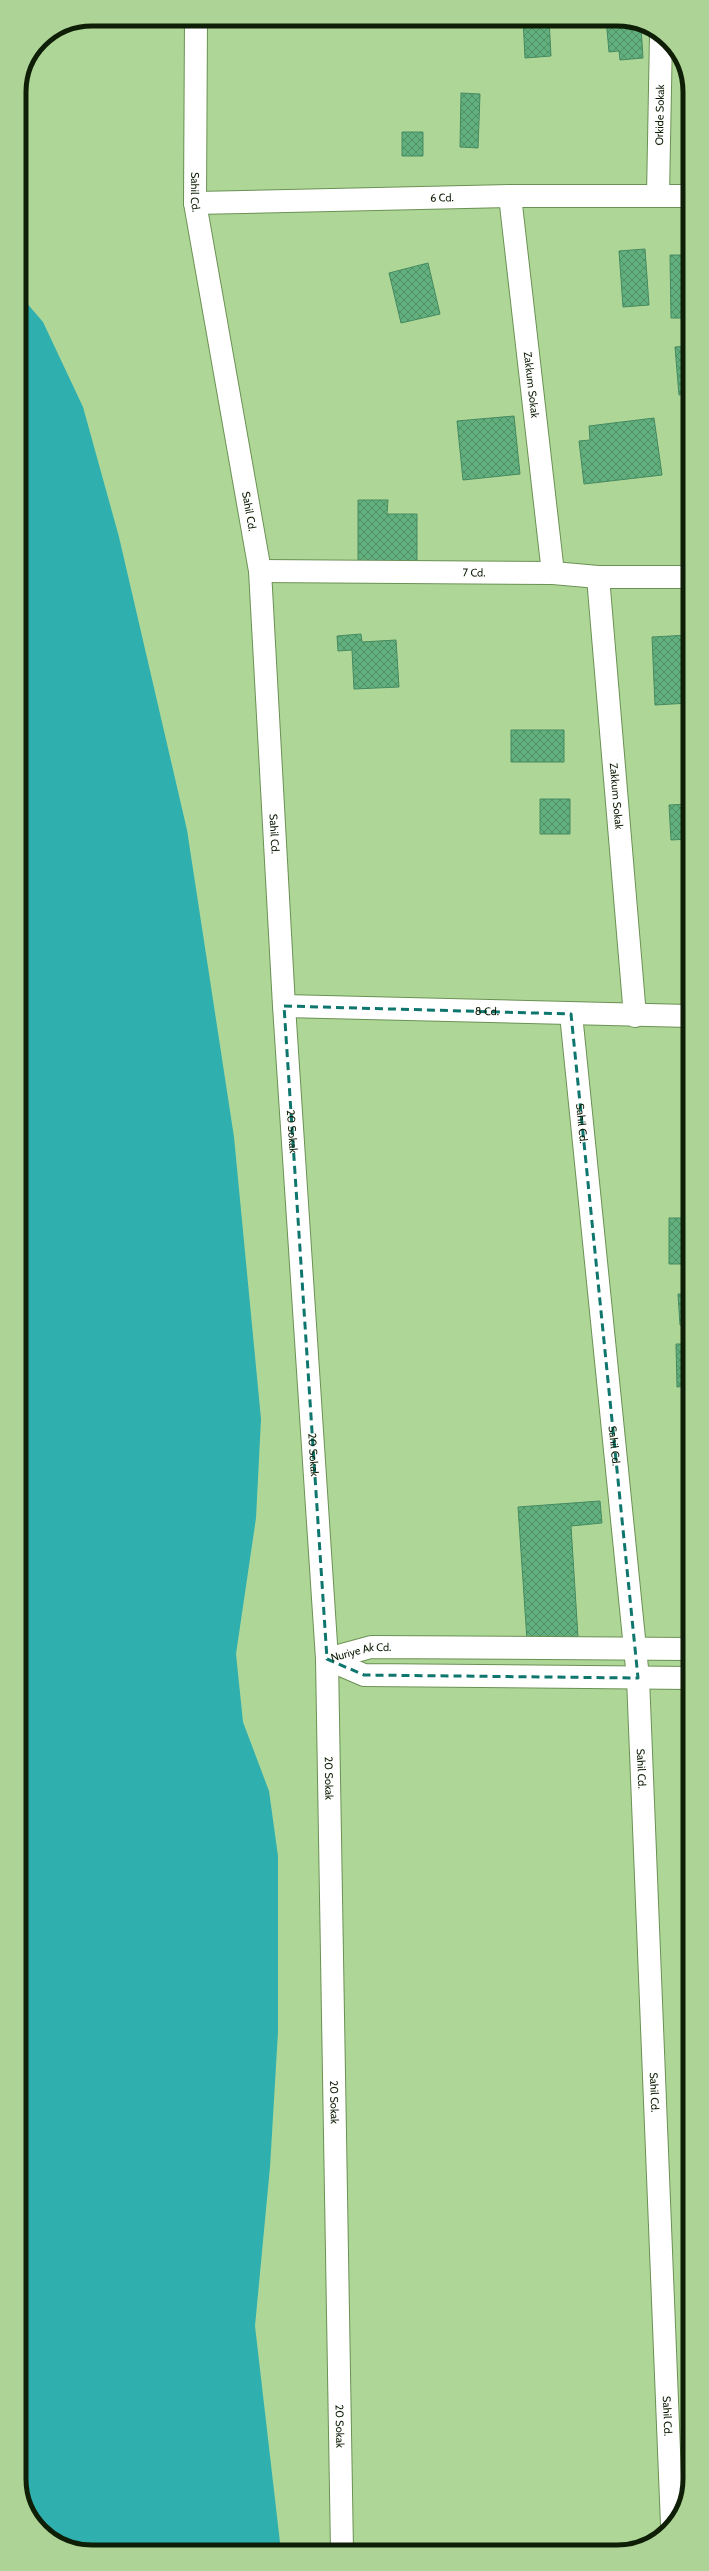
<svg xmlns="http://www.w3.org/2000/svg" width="709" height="2571" font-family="Cabin,sans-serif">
	<defs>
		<pattern id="building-cross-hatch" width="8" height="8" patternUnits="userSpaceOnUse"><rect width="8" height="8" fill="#63b07f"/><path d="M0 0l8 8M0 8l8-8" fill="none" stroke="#508f66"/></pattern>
	</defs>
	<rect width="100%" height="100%" fill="#aed797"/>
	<path fill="#30afaf" d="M19 294 43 322 83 407 119 537 187 830 234 1137 261 1419 256 1518 236 1654 243 1722 269 1791 278 1856V2032L270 2167 255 2326 281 2551 87 2552 44 2534 20 2494Z"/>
	<path fill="url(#building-cross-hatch)" stroke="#468a60" d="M523 19H549L551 56 525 58Z
		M606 19H622L641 27 643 58 620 60 619 51 609 52Z
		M461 93 480 94 478 148 460 147Z
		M402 132H423V156H402Z
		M645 249 649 305 623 307 619 251Z
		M670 255H689V318H671Z
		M428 263 440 314 401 323 389 273Z
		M689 346V394L679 395 675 347Z
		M514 416 520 474 463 480 457 421Z
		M654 418 662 475 584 484 579 441 590 440 589 426Z
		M358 500H388L387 514H417V567H358Z
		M361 634 362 642 396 640 399 687 354 689 352 650 338 651 337 636Z
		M689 635V703L655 705 652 637Z
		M511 730H564V762H511Z
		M540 799H570V834H540Z
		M689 804V839L671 840 669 805Z
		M669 1218H689V1264H669Z
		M678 1294H689V1325H680Z
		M676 1344H689V1386L677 1387Z
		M600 1501 602 1523 571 1526 578 1637 527 1640 518 1507Z"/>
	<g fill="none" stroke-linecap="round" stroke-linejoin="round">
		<defs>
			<g id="street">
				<path id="s1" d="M196 19 195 203 260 571 284 1006 327 1659 342 2551"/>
				<path id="s2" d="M658 195 661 35"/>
				<path id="s3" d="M510 196 553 573"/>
				<path id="s4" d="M195 203 510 196H689"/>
				<path id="s5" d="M260 571 553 573 598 577H689"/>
				<path id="s6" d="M598 577 635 1016"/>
				<path id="s7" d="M284 1006 689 1016"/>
				<path id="s8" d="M571 1014 638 1678 672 2525"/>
				<path d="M327 1659 364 1675 690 1678"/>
				<path id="s9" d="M327 1659 371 1647 689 1649"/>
			</g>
		</defs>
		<use href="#street" stroke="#6b9154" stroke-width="24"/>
		<use href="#street" stroke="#fff" stroke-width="22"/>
	</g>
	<path fill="none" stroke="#0f766e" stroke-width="3" stroke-dasharray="8 5" stroke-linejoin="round" d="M284 1006 571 1014 638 1678 364 1675 327 1659Z"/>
	<g text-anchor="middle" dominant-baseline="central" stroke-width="3" stroke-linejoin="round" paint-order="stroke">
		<g font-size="11" fill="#0f1e06" stroke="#bbe4a3">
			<text stroke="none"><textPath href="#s2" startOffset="80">Orkide Sokak</textPath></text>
			<text stroke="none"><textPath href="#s1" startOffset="173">Sahil Cd.</textPath></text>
			<text stroke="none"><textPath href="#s4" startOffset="247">6 Cd.</textPath></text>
			<text stroke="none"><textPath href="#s3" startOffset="190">Zakkum Sokak</textPath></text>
			<text stroke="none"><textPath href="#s1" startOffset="497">Sahil Cd.</textPath></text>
			<text stroke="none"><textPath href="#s5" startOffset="214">7 Cd.</textPath></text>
			<text stroke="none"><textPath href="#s6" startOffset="220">Zakkum Sokak</textPath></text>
			<text stroke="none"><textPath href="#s1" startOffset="821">Sahil Cd.</textPath></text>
			<text stroke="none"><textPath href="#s7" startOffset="203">8 Cd.</textPath></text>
			<text stroke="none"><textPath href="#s8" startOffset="110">Sahil Cd.</textPath></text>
			<text stroke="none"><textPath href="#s1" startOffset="1119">20 Sokak</textPath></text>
			<text stroke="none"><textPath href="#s8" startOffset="434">Sahil Cd.</textPath></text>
			<text stroke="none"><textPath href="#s1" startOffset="1443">20 Sokak</textPath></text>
			<text stroke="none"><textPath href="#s9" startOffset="35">Nuriye Ak Cd.</textPath></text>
			<text stroke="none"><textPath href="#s8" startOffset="758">Sahil Cd.</textPath></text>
			<text stroke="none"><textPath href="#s1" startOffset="1767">20 Sokak</textPath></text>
			<text stroke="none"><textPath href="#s8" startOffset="1082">Sahil Cd.</textPath></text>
			<text stroke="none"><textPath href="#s1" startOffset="2091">20 Sokak</textPath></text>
			<text stroke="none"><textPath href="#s8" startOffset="1406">Sahil Cd.</textPath></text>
			<text stroke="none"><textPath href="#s1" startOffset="2415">20 Sokak</textPath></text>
		</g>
	</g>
	<path d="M0 0H709V2571H0ZM92 26H617A66 66 0 0 1 683 92V2479A66 66 0 0 1 617 2545H92A66 66 0 0 1 26 2479V92A66 66 0 0 1 92 26Z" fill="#add496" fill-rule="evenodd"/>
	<path fill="none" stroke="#0f1e06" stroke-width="5" d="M92 26H617A66 66 0 0 1 683 92V2479A66 66 0 0 1 617 2545H92A66 66 0 0 1 26 2479V92A66 66 0 0 1 92 26Z"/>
</svg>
